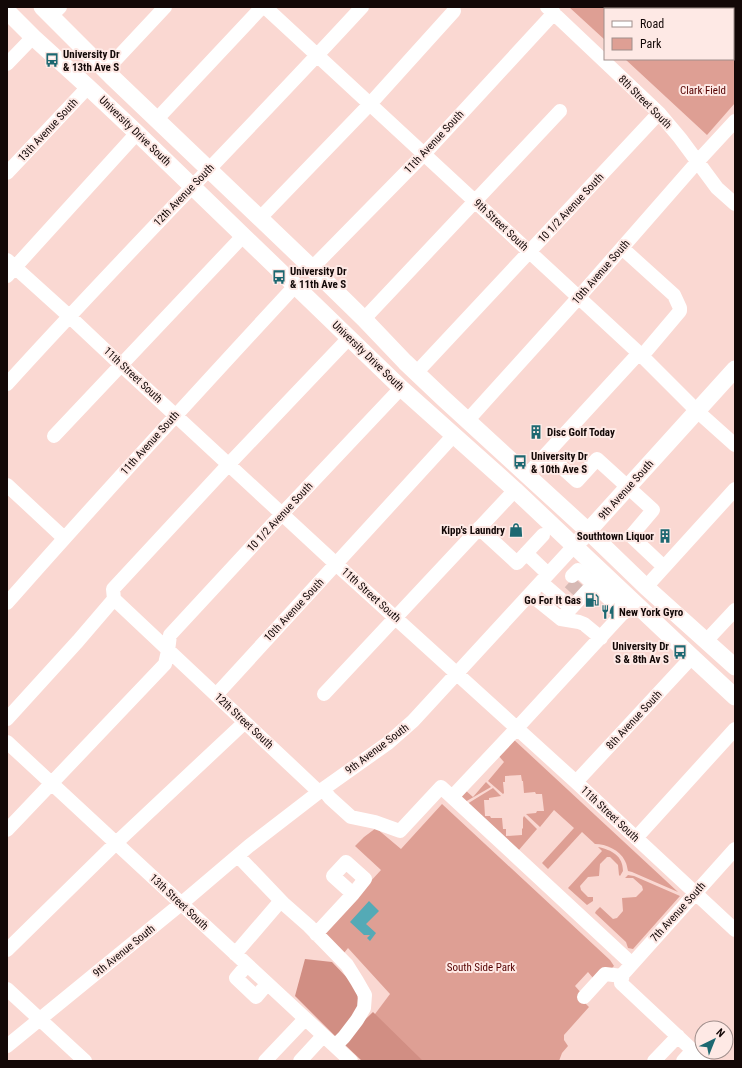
<svg xmlns="http://www.w3.org/2000/svg" width="742" height="1068" font-family="'Roboto Condensed',sans-serif">
	<rect width="100%" height="100%" fill="#fad8d2"/>
	<path fill="#de9f94" d="M569 7H735V103L707 135 625 59H733V9H605V40Z
		M512 738 678 892 632 872 628 871C627 868 627 864 625 861 620 850 606 844 595 844L582 832 548 869 542 863 574 828 554 810 540 827 526 814 536 813 537 811H544L542 794H536L535 792 524 793 523 781H522L521 775 505 776V782H503L504 793 503 794 488 781 504 762 497 754Z
		M486 782 491 787 465 802 459 795 465 790 473 797Z
		M493 788 501 796 489 798V800H484L485 816H490L491 818H502L503 829H506V836L522 835V829L523 828V818L524 816 537 829 518 851 467 804Z
		M442 804 610 960 614 966 611 969 593 978 588 972 575 986 583 995 582 1000 589 1007 564 1035V1040L568 1046 562 1053 559 1061H371L375 1014 390 994 348 948 344 953 323 933 381 870 355 846 364 837 376 828 401 849Z
		M598 847C612 850 623 856 623 871L620 876 619 875 618 865 610 857H607L600 864 599 876 588 877 580 886 581 890 588 897H593V901L587 905 568 888 602 851Z
		M628 875 634 876 680 896 633 949 628 948 626 942 595 913 596 911 600 907 613 919 617 918 623 911 622 898 636 897 643 890 642 886 633 878H625Z"/>
	<path fill="#d18e83" d="M305 959 332 962 355 986 360 1007 337 1038 295 996Z
		M373 1012 423 1061H362L342 1042Z"/>
	<path fill="#54aab6" d="M369 901 379 911 366 924 376 933 370 941 367 938 370 935H364L350 922Z"/>
	<g fill="none" stroke-linecap="round" stroke-linejoin="round">
		<path stroke="#d7b9b4" stroke-width="14" stroke-dasharray="14 7" stroke-linecap="butt" d="M570 592 579 582"/>
		<path stroke="#fff" stroke-width="14" d="M265 7 642 356 697 411 735 445
			M547 7 659 113 680 138 717 188 735 204
			M51 16 60 7
			M7 64 33 37
			M106 70 165 7
			M157 119 262 7
			M7 173 88 87
			M260 218 370 104 454 11
			M622 248 674 295 680 308V311L642 356
			M7 260 69 316 121 365 336 564 576 782 735 930
			M312 268 424 154 554 13
			M7 276 137 133
			M364 319 560 111
			M416 373 659 113
			M7 384C123 256 245 134 362 7
			M467 421 579 297 698 161 735 121
			M54 436 243 236
			M547 454 577 481 597 459 653 510 631 536 664 567
			M527 475 639 353
			M7 485 64 538
			M479 528 517 563 543 535
			M526 553 548 574
			M572 576 578 570 624 613
			M541 582 571 608
			M646 587 735 489
			M530 594 561 619 579 622 584 624 601 638
			M7 603C101 496 198 391 295 286
			M561 619 600 577
			M706 641 735 610
			M324 694 515 490
			M216 695 453 436
			M7 719 78 641 114 599
			M7 742 351 1061
			M576 782 692 657
			M323 789 330 798 351 817 375 822 400 831 441 787 452 797
			M319 792 114 599 113 589 229 464 349 338
			M7 830 165 664 168 651 170 635 282 514 401 388
			M636 838 735 729
			M238 856 284 904
			M316 934 353 894 365 879 346 862 333 876 353 894
			M7 950 116 843 245 722
			M235 954 278 904H284L309 926 347 965 357 981 365 995 364 1008 357 1020 344 1037 335 1046
			M632 964 452 797 517 728 633 602
			M247 965 236 978 256 997 267 984
			M7 989 85 1061
			M584 997 605 974 622 976
			M7 1046 182 903 249 846 319 792 388 743 413 721 574 546
			M265 1061 305 1019
			M300 1061 323 1036
			M654 1061 678 1036
			M683 1061 693 1050
			M704 1061 623 985 621 983 623 974 632 964 735 849"/>
		<path stroke="#fff" stroke-width="17" d="M42 7 111 76 312 268 364 319 405 362 444 399 588 531 646 587 735 667
			M7 11 33 37 88 87 137 133 401 388 515 490 692 657 735 697
			M581 539 735 369"/>
	</g>
	<defs>
		<symbol id="bus-bare" viewBox="-9 -9 18 18"><path d="M-5-6H5V4H4V6H2V4H-2V6H-4V4H-5ZM-3.5-4V0h7V-4ZM-3.5 1.2v1.5H-2V1.2ZM2 1.2v1.5H3.5V1.2Z" fill="#1d6871" stroke="#fee9e5" stroke-width="2.5" paint-order="stroke"/></symbol>
		<symbol id="building-bare" viewBox="-9 -9 18 18"><path d="M-4-6H4V6H1V3H-1V6H-4ZM-2.5-4.3h1.7v1.8h-1.7ZM.8-4.3h1.7v1.8H.8ZM-2.5-1h1.7V.8h-1.7ZM.8-1h1.7V.8H.8Z" fill="#1d6871" stroke="#fee9e5" stroke-width="2.5" paint-order="stroke"/></symbol>
		<symbol id="shop-bare" viewBox="-9 -9 18 18"><path d="M-5-2.5h2.3a2.7 3.5 0 0 1 5.4 0H5L5.5 6h-11ZM-1.5-2.5h3a1.5 2.3 0 0 0-3 0Z" fill="#1d6871" stroke="#fee9e5" stroke-width="2.5" paint-order="stroke"/></symbol>
		<symbol id="fuel-bare" viewBox="-9 -9 18 18"><path d="M-5.5-6h7V0h2V4h1.3V-2.5L3-4.5l.8-.8L6-3V5H2.5V1h-1V6h-7ZM-4.2-4.7v3.2H.2V-4.7Z" fill="#1d6871" stroke="#fee9e5" stroke-width="2.5" paint-order="stroke"/></symbol>
		<symbol id="restaurant-bare" viewBox="-9 -9 18 18"><path d="M-5-6h1v4h1v-4h1v4h1v-4h1v5L-1.5 .5V6h-2V.5L-5-1ZM5-6V6H3V1.5H1.5Q1.5-4 5-6Z" fill="#1d6871" stroke="#fee9e5" stroke-width="2.5" paint-order="stroke"/></symbol>
	</defs>
	<g fill-rule="evenodd">
		<use href="#bus-bare" x="42" y="50" width="20" height="20"/>
		<use href="#bus-bare" x="269" y="267" width="20" height="20"/>
		<use href="#building-bare" x="526" y="422" width="20" height="20"/>
		<use href="#bus-bare" x="510" y="452" width="20" height="20"/>
		<use href="#shop-bare" x="506" y="520" width="20" height="20"/>
		<use href="#building-bare" x="655" y="526" width="20" height="20"/>
		<use href="#fuel-bare" x="582" y="590" width="20" height="20"/>
		<use href="#restaurant-bare" x="598" y="602" width="20" height="20"/>
		<use href="#bus-bare" x="670" y="642" width="20" height="20"/>
	</g>
	<g text-anchor="middle" dominant-baseline="central" stroke-width="4" stroke-linejoin="round" paint-order="stroke">
		<g font-size="11" font-weight="bold" fill="#130807" stroke="#fee9e5" text-anchor="start">
			<text x="63" y="54">University Dr<tspan x="63" dy="13">&amp; 13th Ave S</tspan></text>
			<text x="290" y="271">University Dr<tspan x="290" dy="13">&amp; 11th Ave S</tspan></text>
			<text x="547" y="432">Disc Golf Today</text>
			<text x="531" y="456">University Dr<tspan x="531" dy="13">&amp; 10th Ave S</tspan></text>
			<text x="505" y="530" text-anchor="end">Kipp's Laundry</text>
			<text x="654" y="536" text-anchor="end">Southtown Liquor</text>
			<text x="581" y="600" text-anchor="end">Go For It Gas</text>
			<text x="619" y="612">New York Gyro</text>
			<text x="669" y="646" text-anchor="end">University Dr<tspan x="669" dy="13">S &amp; 8th Av S</tspan></text>
		</g>
		<g font-size="11" fill="#550200" stroke="#fee9e5">
			<text x="703" y="90">Clark Field</text>
			<text x="481" y="967">South Side Park</text>
		</g>
		<g font-size="11" fill="#130807" stroke="#fee9e5">
			<text transform="translate(645 102) rotate(45)">8th Street South</text>
			<text transform="translate(48 130) rotate(-47)">13th Avenue South</text>
			<text transform="translate(135 131) rotate(44)">University Drive South</text>
			<text transform="translate(434 142) rotate(-47)">11th Avenue South</text>
			<text transform="translate(184 195) rotate(-46)">12th Avenue South</text>
			<text transform="translate(571 208) rotate(-47)">10 1/2 Avenue South</text>
			<text transform="translate(501 225) rotate(43)">9th Street South</text>
			<text transform="translate(601 272) rotate(-49)">10th Avenue South</text>
			<text transform="translate(368 356) rotate(44)">University Drive South</text>
			<text transform="translate(133 375) rotate(43)">11th Street South</text>
			<text transform="translate(150 443) rotate(-48)">11th Avenue South</text>
			<text transform="translate(626 490) rotate(-48)">9th Avenue South</text>
			<text transform="translate(280 517) rotate(-47)">10 1/2 Avenue South</text>
			<text transform="translate(371 595) rotate(42)">11th Street South</text>
			<text transform="translate(294 610) rotate(-47)">10th Avenue South</text>
			<text transform="translate(634 720) rotate(-47)">8th Avenue South</text>
			<text transform="translate(244 721) rotate(43)">12th Street South</text>
			<text transform="translate(377 749) rotate(-37)">9th Avenue South</text>
			<text transform="translate(610 814) rotate(43)">11th Street South</text>
			<text transform="translate(179 902) rotate(43)">13th Street South</text>
			<text transform="translate(678 912) rotate(-48)">7th Avenue South</text>
			<text transform="translate(124 951) rotate(-39)">9th Avenue South</text>
		</g>
	</g>
	<rect width="742" height="1068" fill="none" stroke="#130807" stroke-width="16"/>
	<rect x="604" y="8" width="130" height="52" fill="#fee9e5" stroke="#a08f8c"/>
	<rect x="612" y="21" width="20" height="6" fill="#ffffff" stroke="#a08f8c"/>
	<text x="640" y="28" font-size="12" fill="#130807">Road</text>
	<rect x="612" y="38" width="20" height="12" fill="#de9f94" stroke="#a08f8c"/>
	<text x="640" y="48" font-size="12" fill="#130807">Park</text>
	<g transform="translate(714 1040) rotate(43)"><circle r="19" fill="#fee9e5" stroke="#a08f8c"/>
	<path d="M0-3L7 15L0 10L-7 15Z" fill="#1d6871"/>
	<text y="-6" font-size="11" font-weight="bold" text-anchor="middle" fill="#130807">N</text>
	</g>
</svg>
